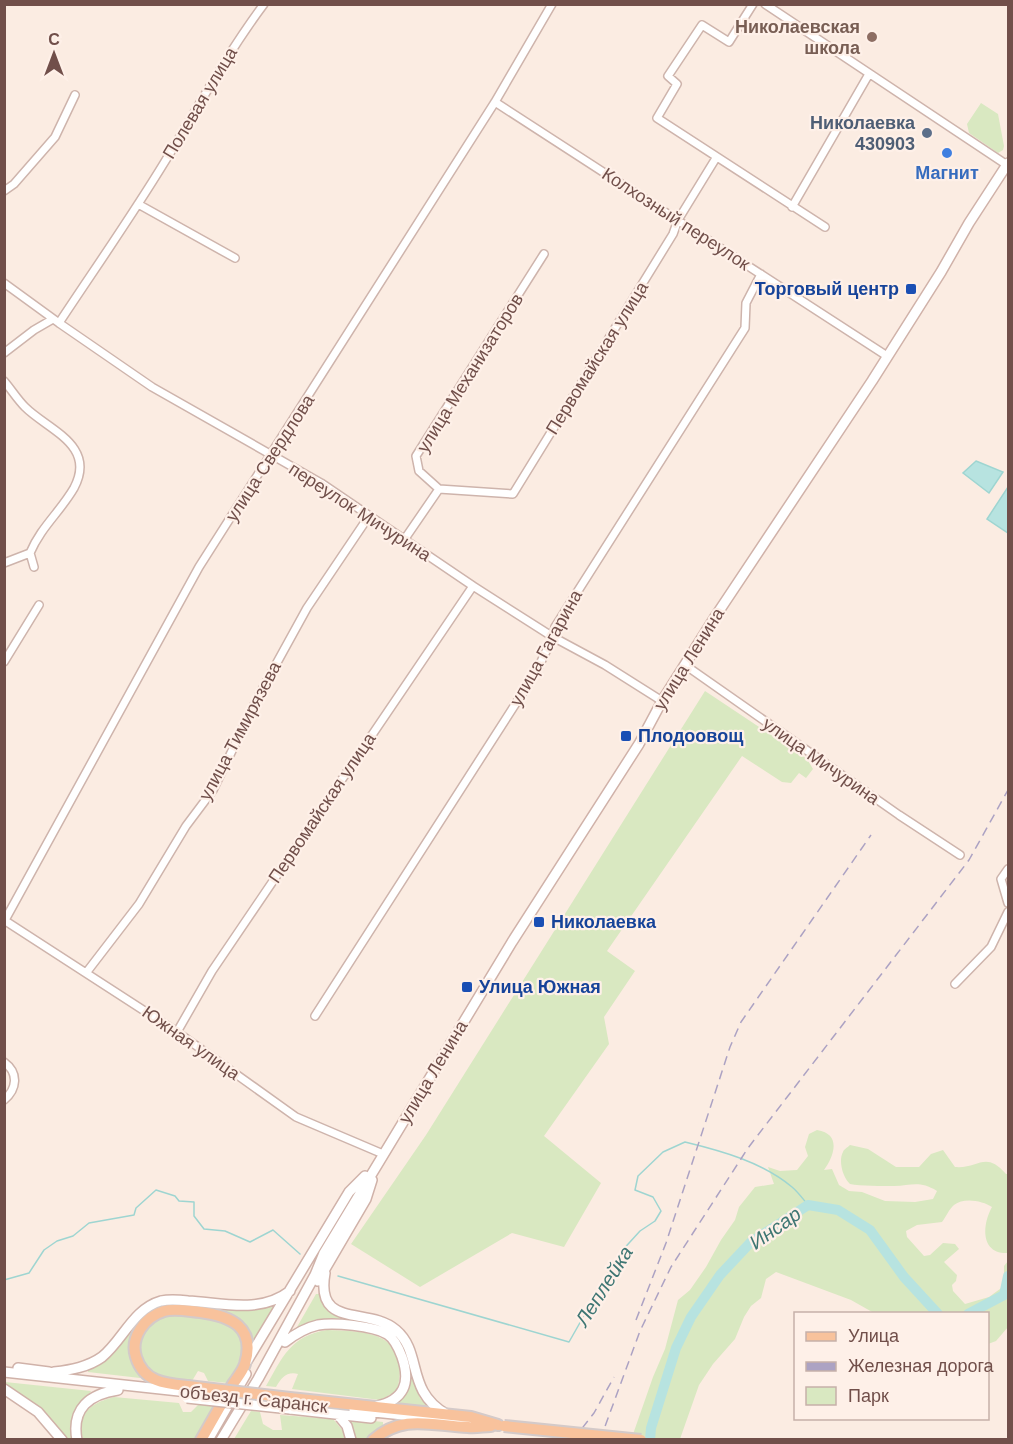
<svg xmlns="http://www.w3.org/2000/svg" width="1013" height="1444" font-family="Helvetica,sans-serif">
	<rect width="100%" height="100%" fill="#fbece2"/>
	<path fill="#d9e8c1" d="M981 103 998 114 1004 146 1003 150 998 153 969 133 967 124Z
		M705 691 807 759 813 769 806 778 799 773 791 783 782 782 742 756 607 951 635 971 604 1017 609 1044 544 1136 601 1183 564 1247 512 1233 420 1287 351 1244 426 1135Z
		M817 1130C842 1134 834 1156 824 1170L832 1169 839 1185 849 1191 862 1192 885 1201 915 1202 933 1199 937 1191C919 1180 911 1186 894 1186 883 1186 860 1186 850 1184 843 1178 838 1161 843 1152 843 1150 848 1147 850 1145L868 1149 896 1167H919L931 1154 943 1150 955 1167C979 1169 985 1150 1006 1174H1008V1253C980 1254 982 1225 992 1207 983 1201 964 1197 954 1205 949 1209 946 1217 942 1222L917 1225 906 1231 907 1237 924 1256 930 1255 943 1243 955 1244 959 1249 944 1262 957 1275 956 1281 952 1285 953 1291 965 1304 989 1297 1004 1286V1266L1008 1261V1327L996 1341 988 1344V1314L874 1313 851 1300 776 1272 766 1279 761 1298 751 1306 744 1317 735 1339 713 1364 699 1385 680 1439 631 1440 653 1377 665 1349 678 1300 690 1290 706 1267 721 1240 735 1220 739 1207 755 1187 774 1184 768 1167 780 1171 797 1170 808 1156 805 1147 809 1134Z
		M316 1294H319C324 1307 331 1315 345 1319L320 1320 297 1327Z
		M273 1306 276 1308 255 1342H251L240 1320 211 1307 251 1310Z
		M180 1313C195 1315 217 1314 231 1323 251 1336 239 1368 228 1383L208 1381 204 1373 198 1371 192 1381C179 1379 162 1379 151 1370 132 1356 139 1324 161 1316 166 1314 174 1314 180 1313Z
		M136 1326 130 1341 142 1376 140 1378 88 1372V1369L107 1359Z
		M327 1330C371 1331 411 1334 397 1391L380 1400 292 1389 298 1374C287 1371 281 1378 276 1387L266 1386C283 1357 290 1336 327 1330Z
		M410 1369 420 1398 427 1406 426 1409 399 1406 398 1402 409 1387Z
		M5 1382 91 1391C79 1411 67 1411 73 1439H66C50 1416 29 1399 5 1385Z
		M114 1397 179 1403 183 1412H191L199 1404 216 1407 197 1439H83C76 1413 91 1403 114 1397Z
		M251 1411 260 1412 263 1424 273 1430H282L280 1415 333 1419 344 1432V1439H234Z
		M347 1418 383 1422V1425L367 1439H356L354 1429Z"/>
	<path fill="#b7e3e0" stroke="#9ed5d1" stroke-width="1.5" d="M976 461 1003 472 989 493 963 473Z
		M1008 487V533L987 519Z"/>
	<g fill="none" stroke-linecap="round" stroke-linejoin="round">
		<path stroke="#9ed5d1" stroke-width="1.5" d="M338 1276 569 1342 619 1254 640 1231 655 1221 661 1211 653 1197 635 1190 638 1176 663 1152 685 1142C722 1151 762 1162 792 1187 798 1192 803 1199 808 1205
			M4 1280 29 1273 44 1250 57 1241 73 1236 89 1223 134 1215 136 1208 156 1190 175 1196 179 1201 194 1202V1216L204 1229 225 1231 250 1242 273 1230 300 1254"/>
		<path stroke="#b7e3e0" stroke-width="10" d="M968 1314 1004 1295 1008 1276
			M650 1440 651 1428 676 1348 691 1317 720 1275 751 1242 808 1205 838 1210 870 1230 904 1277 938 1314"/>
		<defs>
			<path id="street" d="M753 4 729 42 702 25 668 76 677 84 657 118 825 227
				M765 4 1007 165
				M495 102 887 356
				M4 191 14 184 55 137 75 95
				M138 204 235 258
				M792 207 869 74
				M4 283 59 323 152 387 321 483 473 586 553 637 605 665 662 701
				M59 323C94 270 131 217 164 163 197 109 226 55 264 4
				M4 353 34 330 53 319
				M4 381C11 389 17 399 25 407 48 430 97 445 74 488 60 512 41 527 30 553L4 563
				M439 489 513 494 673 234 678 220 716 158
				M439 489 419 471 416 456 544 254
				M404 540 439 489
				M30 553 34 567
				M4 662 39 605
				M685 665 899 815 960 855
				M1008 869 1001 879 1008 903
				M4 920 177 1032 296 1117 383 1154
				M5 920 199 567 495 102 552 4
				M86 973 139 904 186 826 213 790 258 697 307 608 369 516
				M955 984 991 947 1008 912
				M315 1016 536 672 553 637 555 627 745 328 746 303 761 274
				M177 1032 212 971 473 586
				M4 1062C19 1073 17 1089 4 1100"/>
			<path id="secondary" d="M325 1273C315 1330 368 1306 396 1330 423 1353 405 1390 446 1414
				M318 1281 366 1199 372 1180
				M285 1342C295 1334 305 1328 318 1325 334 1322 373 1326 387 1334 395 1339 399 1349 402 1357 411 1383 404 1400 377 1406
				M247 1361 349 1192 365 1176
				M18 1368 49 1372
				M4 1372 188 1392
				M54 1372C71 1370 88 1367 102 1357 123 1340 133 1309 161 1301 170 1299 180 1300 188 1301 223 1303 260 1314 290 1291
				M4 1389 38 1412 62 1440
				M290 1409 371 1418
				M354 1410 472 1422
				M338 1415 347 1426 351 1440
				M77 1440C71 1408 90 1394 118 1390
				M208 1440 246 1374
				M221 1440 258 1379 315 1275 324 1253 512 942 639 744 662 701 715 617 872 381 941 272 969 223 1008 163"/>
			<path id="primary" d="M188 1386C167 1384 144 1383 136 1357 130 1338 144 1317 164 1311 175 1308 188 1311 200 1312 231 1316 256 1327 245 1364 243 1371 237 1378 233 1384 222 1403 212 1421 201 1440
				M290 1398 471 1417 498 1425
				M373 1440C404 1413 432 1426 468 1427 476 1428 484 1426 491 1426"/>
		</defs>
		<use href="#street" stroke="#ceb4ac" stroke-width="10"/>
		<use href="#secondary" stroke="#d0b2a9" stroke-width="12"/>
		<use href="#primary" stroke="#d4cac9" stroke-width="14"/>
		<use href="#street" stroke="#fff" stroke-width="7"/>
		<use href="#secondary" stroke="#fff" stroke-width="9"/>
		<use href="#primary" stroke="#f8c29c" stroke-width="10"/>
		<path stroke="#aca2c3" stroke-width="1.5" stroke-dasharray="9 6" stroke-linecap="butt" d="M636 1320 666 1243 730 1047 741 1022 871 835
			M573 1440 594 1413 614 1377
			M600 1440 640 1331 671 1267 748 1148 969 860 1008 790"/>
		<defs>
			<path id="secondary-bridge" d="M187 1398 290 1409"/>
			<path id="primary-bridge" d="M188 1386 290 1398
				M504 1426 641 1440"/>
		</defs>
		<use href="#secondary-bridge" stroke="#d0b2a9" stroke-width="12" stroke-linecap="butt"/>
		<use href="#primary-bridge" stroke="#d4cac9" stroke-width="14" stroke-linecap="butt"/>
		<use href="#secondary-bridge" stroke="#fff" stroke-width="9"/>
		<use href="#primary-bridge" stroke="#f8c29c" stroke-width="10"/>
	</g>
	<circle fill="#8d6e63" stroke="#fef0e8" stroke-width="2" cx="872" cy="37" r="6"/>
	<circle fill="#5c6f8a" stroke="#fef0e8" stroke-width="2" cx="927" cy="133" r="6"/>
	<circle fill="#3f7fe0" stroke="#fef0e8" stroke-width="2" cx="947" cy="153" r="6"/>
	<g fill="#1a4fb4" stroke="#fef0e8" stroke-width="2">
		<rect x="905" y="283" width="12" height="12" rx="3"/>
		<rect x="620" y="730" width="12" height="12" rx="3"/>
		<rect x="533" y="916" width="12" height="12" rx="3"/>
		<rect x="461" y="981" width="12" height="12" rx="3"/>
	</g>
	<g text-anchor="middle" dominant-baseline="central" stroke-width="4.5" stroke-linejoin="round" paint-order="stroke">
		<g font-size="18" font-weight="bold" fill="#785e54" stroke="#fef0e8" text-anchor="end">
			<text x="860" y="27">Николаевская<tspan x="860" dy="21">школа</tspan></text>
		</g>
		<g font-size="18" fill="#714f4a" stroke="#fef0e8">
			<text transform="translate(200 103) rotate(-59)">Полевая улица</text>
			<text transform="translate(676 219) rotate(33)">Колхозный переулок</text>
			<text transform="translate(597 358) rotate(-58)">Первомайская улица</text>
			<text transform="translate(470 373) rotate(-58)">улица Механизаторов</text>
			<text transform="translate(270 458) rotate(-57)">улица Свердлова</text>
			<text transform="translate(360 512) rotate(33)">переулок Мичурина</text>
			<text transform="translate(546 648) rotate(-61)">улица Гагарина</text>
			<text transform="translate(689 659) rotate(-58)">улица Ленина</text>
			<text transform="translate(240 731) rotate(-62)">улица Тимирязева</text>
			<text transform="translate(821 761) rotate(35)">улица Мичурина</text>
			<text transform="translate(322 808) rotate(-56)">Первомайская улица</text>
			<text transform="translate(191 1043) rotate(35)">Южная улица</text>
			<text transform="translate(433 1072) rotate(-59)">улица Ленина</text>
			<text transform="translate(254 1399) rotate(6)">объезд г. Саранск</text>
		</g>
		<g font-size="18" font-weight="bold" fill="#4e5e75" stroke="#fef0e8" text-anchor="end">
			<text x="915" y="123">Николаевка<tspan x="915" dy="21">430903</tspan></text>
		</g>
		<g font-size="18" font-weight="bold" fill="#366cbe" stroke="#fef0e8">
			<text x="947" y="173">Магнит</text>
		</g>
		<g font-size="18" font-weight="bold" fill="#164399" stroke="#fef0e8" text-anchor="start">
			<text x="899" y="289" text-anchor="end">Торговый центр</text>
			<text x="638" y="736">Плодоовощ</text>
			<text x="551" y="922">Николаевка</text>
			<text x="479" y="987">Улица Южная</text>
		</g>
		<g font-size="20" font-style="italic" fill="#3e7673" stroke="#fef0e8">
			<text transform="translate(775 1228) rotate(-35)">Инсар</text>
			<text transform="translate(604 1286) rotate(-58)">Леплейка</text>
		</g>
	</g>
	<rect width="1013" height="1444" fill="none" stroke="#714f4a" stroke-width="12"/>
	<rect x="794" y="1312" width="195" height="108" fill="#fef0e8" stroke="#c6b0a9" stroke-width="1.5"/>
	<rect x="806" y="1332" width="30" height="9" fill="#f8c29c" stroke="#c6b0a9" stroke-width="1.5"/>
	<text x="848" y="1342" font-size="18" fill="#714f4a">Улица</text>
	<rect x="806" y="1362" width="30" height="9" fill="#aca2c3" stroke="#c6b0a9" stroke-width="1.5"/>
	<text x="848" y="1372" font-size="18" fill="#714f4a">Железная дорога</text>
	<rect x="806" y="1387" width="30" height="18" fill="#d9e8c1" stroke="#c6b0a9" stroke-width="1.5"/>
	<text x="848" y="1402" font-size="18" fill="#714f4a">Парк</text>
	<g transform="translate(54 54)" stroke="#fef0e8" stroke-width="4.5" paint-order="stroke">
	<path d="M0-4.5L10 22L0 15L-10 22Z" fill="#714f4a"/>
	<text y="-9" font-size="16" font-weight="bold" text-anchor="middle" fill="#714f4a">С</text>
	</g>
</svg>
